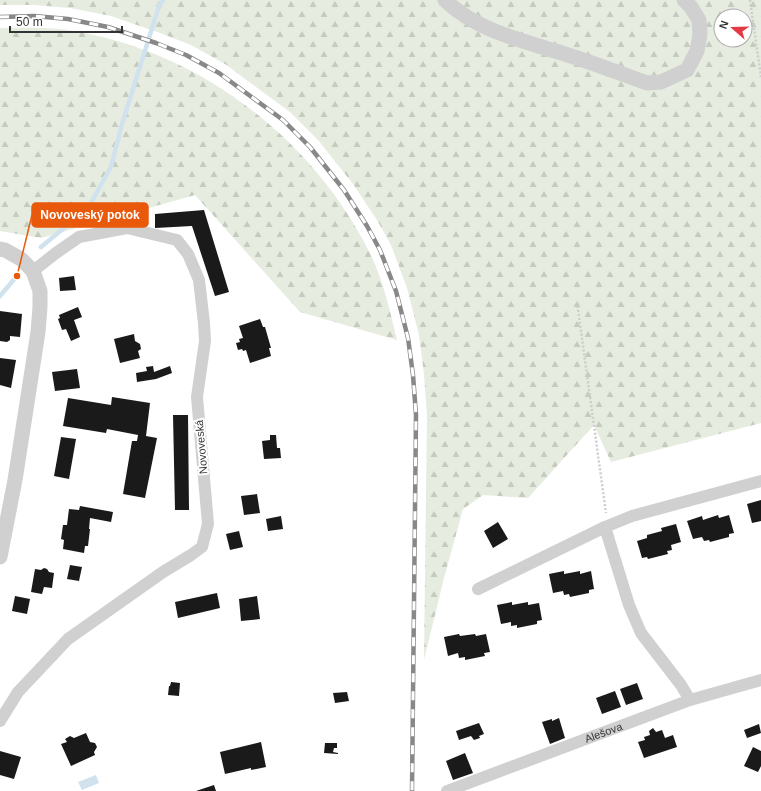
<svg xmlns="http://www.w3.org/2000/svg" width="761" height="791" font-family="Helvetica,sans-serif">
	<defs>
		<pattern id="forest-firs" width="22" height="20" patternUnits="userSpaceOnUse"><rect width="22" height="20" fill="#e6ecdf"/><path d="M5 1l3.5 6h-7zM16 11l3.5 6h-7z" fill="#c6cbc0"/></pattern>
	</defs>
	<rect width="100%" height="100%" fill="#fff"/>
	<path fill="url(#forest-firs)" fill-rule="evenodd" d="M0 0H761V423L611 462 594 425 528 498 483 495 463 509 444 578 424 660 427 415 424 374 419 335 407 288 391 245 377 220 353 184 318 140 290 112 225 64 191 45 160 33 111 16 70 8 35 5H0ZM721 16H745V40H721Z
		M0 28C22 28 45 27 67 30 196 49 311 136 370 253 383 280 390 311 397 340L300 312 195 195 41 238 0 231Z"/>
	<path fill="#cfe2ee" d="M96 775 99 783 82 790 78 782Z"/>
	<g fill="none" stroke-linecap="round" stroke-linejoin="round">
		<path stroke="#cfe2ee" stroke-width="4.5" d="M41 247 88 208 111 167 122 124 159 6 163 0
			M0 296 17 276"/>
	</g>
	<path fill="#1a1a1a" d="M204 210 229 292 215 296 192 226 155 228V214Z
		M74 276 76 290 60 291 59 278Z
		M78 307 82 317 74 320 80 337 71 341 66 329 62 330 58 319 60 318 59 315Z
		M0 311 22 314 20 337 10 336V340L7 342 0 341Z
		M260 319 263 327H265L271 348H269L271 356 250 363 246 350 243 351 242 349 238 350 236 343 240 342 239 339 243 338 239 326Z
		M134 334 135 341 140 344 141 349 138 351 140 358 120 363 114 339Z
		M0 358 16 360 11 388 0 385Z
		M153 366 154 372 170 366 172 373 156 379 137 382 136 373 147 371 146 367Z
		M77 369 80 388 55 391 52 372Z
		M112 397 150 403 146 436 157 438 145 498 123 494 132 441H137L138 435 107 429 106 433 63 426 68 398 111 405Z
		M173 415H188L189 510H175Z
		M270 435H276L277 448H280L281 458 264 459 262 441 270 440Z
		M61 437 76 439 69 479 54 476Z
		M257 494 260 513 244 515 241 496Z
		M761 500V521L752 523 747 504Z
		M80 506 113 512 111 522 90 518 89 529H90L88 546H85L84 553 63 549 64 540 61 539 63 525H67L69 509 79 510Z
		M718 515 719 518 729 515 734 533 729 534V537L710 542 709 540 704 541 702 537 693 539 687 521 702 516 703 520Z
		M281 516 283 529 268 531 266 519Z
		M498 522 508 539 493 548 484 531Z
		M676 524 681 542 671 545 672 550 667 551 668 554 648 559 647 557 642 558 637 541 647 538V535L662 531 661 528Z
		M239 531 243 547 230 550 226 534Z
		M70 565 82 567 79 581 67 579Z
		M44 568 47 569 49 572 54 573 52 588 44 587 42 594 31 592 35 569 41 570Z
		M564 571V574L580 571V574L591 571 594 589 589 590V593L570 597 569 594 564 595 563 591 553 593 549 574Z
		M217 593 220 608 178 618 175 602Z
		M15 596 30 599 27 614 12 611Z
		M257 596 260 619 241 621 239 599Z
		M512 602V605L528 602V605L539 603 542 620 537 621V624L517 628V625L511 626V622L501 624 497 605Z
		M459 634 460 636 475 634 476 636 486 634 490 652 484 653 485 656 465 660V657L459 658 458 653 448 656 444 637Z
		M171 682 180 683 179 696 168 695 169 686H170Z
		M637 683 643 699 626 705 620 689Z
		M615 691 621 707 602 714 596 698Z
		M347 692 349 701 335 703 333 693Z
		M559 718 565 738 550 744 542 722 552 719V721Z
		M479 723 484 734 479 736 480 738 474 740 471 736 459 740 456 731Z
		M759 724 761 733 747 738 744 730Z
		M653 728 656 732 662 730 665 738 673 735 677 747 644 758 638 742 645 740 644 737 650 735 649 731Z
		M86 733 90 742 95 743 97 747 94 752 95 755 71 766 61 744 67 742 65 739 70 736 74 738Z
		M261 742 266 767 251 770V768L225 774 220 752Z
		M325 743H337V748H334L333 752 338 753V754L324 753Z
		M753 747 761 751V766L758 772 744 766Z
		M0 751 21 757 14 779 0 775Z
		M465 753 473 773 453 780 446 761Z
		M214 785 216 791H196Z"/>
	<g fill="none" stroke-linecap="round" stroke-linejoin="round">
		<path stroke="#cdcdcd" stroke-width="2.5" stroke-dasharray="2 2" stroke-linecap="butt" d="M750 0 761 77
			M577 302 606 513"/>
		<g stroke="#d0d0d0" stroke-width="12">
			<path d="M605 527 629 605 641 633 681 685 690 700"/>
			<path d="M478 589 605 527 632 516 761 481"/>
			<path d="M0 721 18 692 68 639 163 572 191 555 202 547 208 524 197 397 205 341 204 323 199 280 188 254 177 240 127 228 79 237 56 253 33 271"/>
			<path id="s1" d="M447 791 690 700 761 680"/>
		</g>
		<path stroke="#d0d0d0" stroke-width="15" d="M445 0C475 29 516 39 555 51 586 60 616 72 647 83L661 82 687 70 697 51 700 35 699 20 691 7 684 0
			M0 249 5 250 21 259 33 271 40 291V307L38 332 15 480 0 557"/>
		<defs>
			<path id="rail" d="M0 17 34 16 68 19 108 27 156 43 186 55 219 73 283 120 310 147 344 190 367 226 380 250 396 291 408 338 413 375 416 415 412 791"/>
		</defs>
		<use href="#rail" stroke="#888" stroke-width="4.5"/>
		<use href="#rail" stroke="#fff" stroke-width="3" stroke-dasharray="9" stroke-linecap="butt"/>
	</g>
	<g text-anchor="middle" dominant-baseline="central" stroke-width="4" stroke-linejoin="round" paint-order="stroke">
		<g font-size="11" fill="#333" stroke="#fff">
			<text transform="translate(201 447) rotate(-95)">Novoveská</text>
			<text stroke="none"><textPath href="#s1" startOffset="167">Alešova</textPath></text>
		</g>
	</g>
	<path fill="none" stroke="#e8590c" stroke-width="1.5" d="M17 276L32 215"/>
	<circle fill="#e8590c" stroke="#fff" stroke-width="1.5" cx="17" cy="276" r="4"/>
	<rect fill="#e8590c" stroke="#e8590c" stroke-width="1.5" x="32" y="203" width="116" height="24" rx="4"/>
	<g font-size="12" text-anchor="middle" font-weight="bold" fill="#fff">
		<text x="90" y="219">Novoveský potok</text>
	</g>
	<g transform="translate(733 28) rotate(290)"><circle r="19" fill="#ffffff" stroke="#adadad"/>
	<path d="M0-3L7 15L0 10L-7 15Z" fill="#e63946"/>
	<text y="-6" font-size="11" font-weight="bold" text-anchor="middle" fill="#333333">N</text>
	</g>
	<path d="M10 26v6h112v-6" fill="none" stroke="#333333" stroke-width="2"/>
	<text x="16" y="26" font-size="12" fill="#333333" stroke="#ffffff" stroke-width="3" paint-order="stroke">50 m</text>
</svg>
